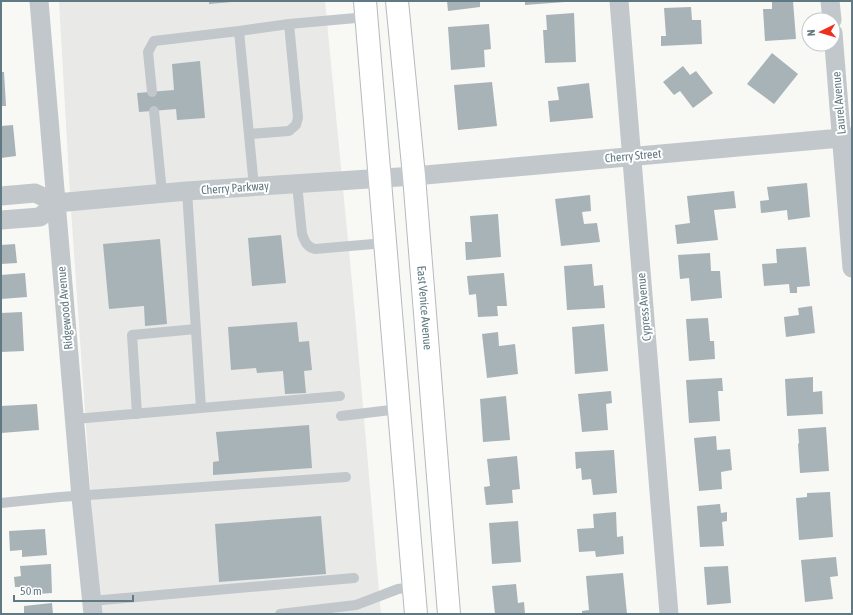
<svg xmlns="http://www.w3.org/2000/svg" width="853" height="615" font-family="'Asap Condensed',sans-serif">
	<rect width="100%" height="100%" fill="#f8f8f5"/>
	<path fill="#e9e9e8" d="M59 1H325L354 303 381 614H99L70 195Z"/>
	<path fill="#a7b3b7" d="M209 1H232V2L209 4Z
		M447 1H480V7L448 11Z
		M525 1H564L565 2 525 5Z
		M772 1H793L796 39 765 41 763 9H772Z
		M691 7 692 20H701L702 44 661 46V36H666L664 8Z
		M574 13 576 62 545 63 543 30H547L546 15Z
		M489 24 491 49 484 50 485 67 451 70 448 27Z
		M772 53 798 74 774 104 747 84Z
		M200 61 205 118 177 120 176 109 139 112 137 93 174 90 172 64Z
		M683 66 690 75 696 71 713 93 693 108 680 91 674 95 663 82Z
		M1 72H4L6 106H1Z
		M492 82 497 126 458 130 454 85Z
		M589 83 593 118 550 122 548 101 559 100 557 87Z
		M13 125 16 156 1 158V126Z
		M807 183 810 217 788 220 787 210 761 213 760 201 769 200 767 187Z
		M734 191 736 208 714 210 718 240 677 244 675 225 690 223 687 196Z
		M590 195 591 211 582 212 584 224 597 223 600 242 561 246 555 199Z
		M498 214 501 257 466 260 465 242H472L470 216Z
		M281 235 286 283 252 286 248 238Z
		M160 239 167 324 145 326 144 306 109 309 103 244Z
		M15 244 17 263 1 264V245Z
		M806 247 810 286 797 287V293H790L789 284 764 286 762 264 777 263 776 249Z
		M710 253 711 271H720L722 298 691 301 689 278 680 279 678 255Z
		M592 264 594 286 603 285 605 308 567 310 564 266Z
		M25 273 27 297 1 299V275Z
		M504 273 507 306H497L498 316 478 317 476 294 469 295 467 276Z
		M812 306 815 333 786 337 784 317 799 315 798 308Z
		M22 312 24 351 1 352V313Z
		M708 318 710 341H714L715 359 689 361 686 319Z
		M297 322 299 342 309 341 312 370 304 371 306 393 285 394 283 371 257 373 256 368 231 370 228 327Z
		M604 324 608 371 575 374 572 327Z
		M498 332 499 346 515 344 518 374 487 378 482 334Z
		M813 377V392L822 391 823 414 787 416 785 379Z
		M722 378 723 391H718L720 421 689 423 686 380Z
		M611 391 612 403 606 404 608 430 582 432 578 394Z
		M506 396 510 440 483 442 480 399Z
		M37 404 39 430 1 433V406Z
		M309 425 312 468 213 475V462L219 461 216 432Z
		M826 427 829 471 800 473 798 444 799 443 798 429Z
		M716 436 717 450 730 449 732 470 721 472 722 489 699 491 694 438Z
		M614 450 617 493 593 495 591 479 582 480 581 468 576 469 575 452Z
		M517 456 520 489 512 490 513 503 486 505 484 487 490 486 487 459Z
		M830 492 833 537 799 540 796 498 807 497V493Z
		M720 504 721 513 727 512V521L722 522 724 546 700 547 697 506Z
		M616 512 617 537 623 536 624 554 596 557 595 551 579 552 577 529 594 528 593 514Z
		M321 516 326 574 219 582 215 524Z
		M518 521 521 562 492 564 489 523Z
		M45 529 47 555 22 557V550L10 551 9 531Z
		M836 557 838 576 830 577 833 599 805 602 801 560Z
		M51 564 52 593 23 595 22 587H15L14 577 21 576 20 566Z
		M728 566 731 603 707 605 704 567Z
		M623 573 627 614H582V611L589 610 586 576Z
		M516 584 518 603 524 602 525 614H495L492 586Z
		M52 603 53 614H24V606Z"/>
	<g fill="none" stroke-linecap="round" stroke-linejoin="round">
		<defs>
			<g id="primary">
				<path d="M365 1 416 614"/>
				<path id="s1" d="M397 1 414 176 449 614"/>
			</g>
		</defs>
		<use href="#primary" stroke="#b4bbbe" stroke-width="24"/>
		<path stroke="#c1c7ca" stroke-width="10" d="M152 92 148 52 154 41 239 31
			M154 111 162 193
			M249 134 289 131 296 125 298 118 289 24
			M297 184 302 234C305 242 307 247 315 249L385 243
			M254 187 239 31 289 24 367 17
			M187 191 201 408
			M137 414 132 335 196 329
			M341 416 399 409
			M75 419 340 396
			M1 503 60 497 346 477
			M91 601 354 578
			M280 614 356 605 398 589 414 587"/>
		<path stroke="#c1c7ca" stroke-width="19" d="M39 1 81 497 93 614
			M619 1 669 614
			M830 1 832 20
			M833 33 852 268
			M1 196 35 193 56 203 187 191 414 176 852 137
			M1 220 40 217 56 203"/>
		<use href="#primary" stroke="#fff" stroke-width="22"/>
	</g>
	<g text-anchor="middle" dominant-baseline="central" stroke-width="4" stroke-linejoin="round" paint-order="stroke">
		<g font-size="12" fill="#617982" stroke="#fff">
			<text transform="translate(839 103) rotate(-95)">Laurel Avenue</text>
			<text transform="translate(633 156) rotate(-5)">Cherry Street</text>
			<text transform="translate(235 188) rotate(-4)">Cherry Parkway</text>
			<text stroke="none"><textPath href="#s1" startOffset="308">East Venice Avenue</textPath></text>
			<text transform="translate(644 307) rotate(-95)">Cypress Avenue</text>
			<text transform="translate(65 308) rotate(-95)">Ridgewood Avenue</text>
		</g>
	</g>
	<rect width="853" height="615" fill="none" stroke="#617982" stroke-width="4"/>
	<g transform="translate(821 32) rotate(265)"><circle r="19" fill="#ffffff" stroke="#c0c9cd"/>
	<path d="M0-3L7 15L0 10L-7 15Z" fill="#ef301e"/>
	<text y="-6" font-size="11" font-weight="bold" text-anchor="middle" fill="#617982">N</text>
	</g>
	<path d="M14 595v6h119v-6" fill="none" stroke="#617982" stroke-width="2"/>
	<text x="20" y="595" font-size="12" fill="#617982" stroke="#ffffff" stroke-width="3" paint-order="stroke">50 m</text>
</svg>
